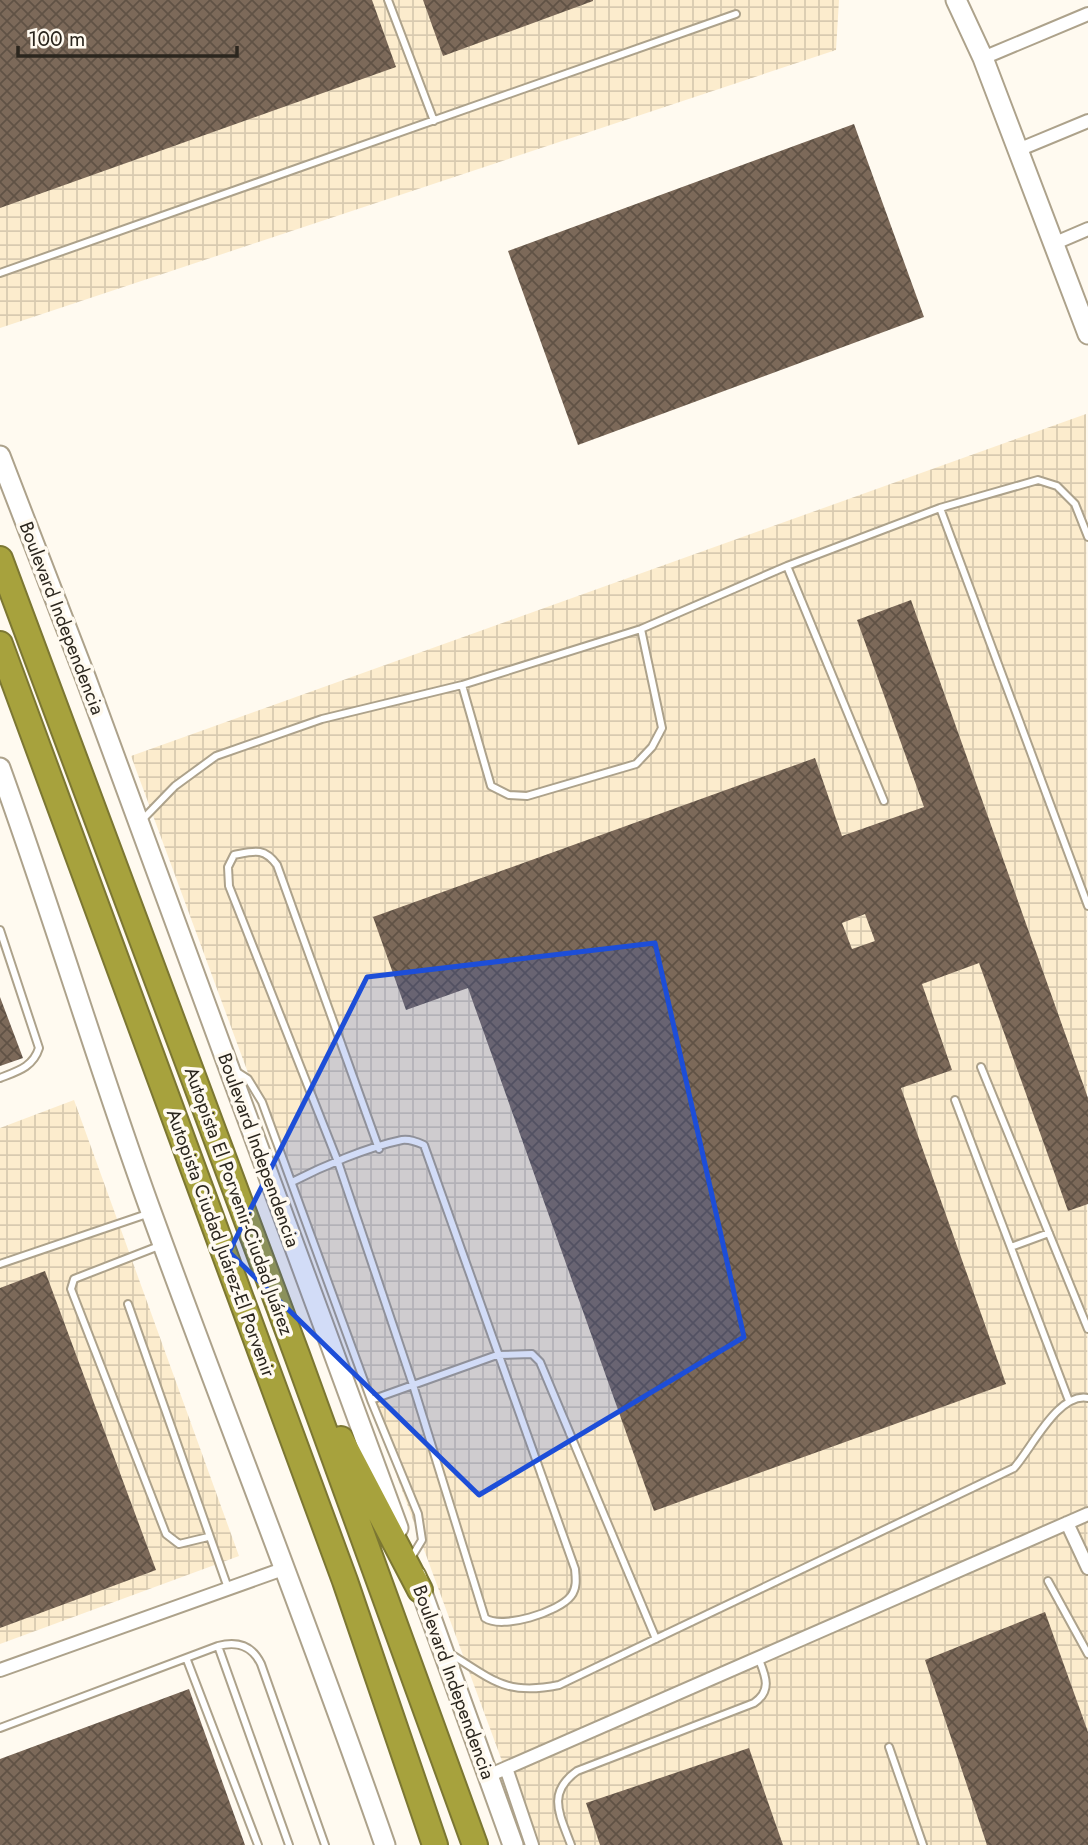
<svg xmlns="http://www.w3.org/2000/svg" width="1088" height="1845" font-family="Jost,sans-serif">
	<defs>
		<pattern id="industrial-grid" width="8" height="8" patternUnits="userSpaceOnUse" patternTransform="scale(1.75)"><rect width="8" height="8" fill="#fceccd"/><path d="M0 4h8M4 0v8" fill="none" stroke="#d8cab0"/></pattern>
		<pattern id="building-cross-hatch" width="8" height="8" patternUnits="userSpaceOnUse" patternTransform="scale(1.75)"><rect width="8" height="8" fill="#7c6959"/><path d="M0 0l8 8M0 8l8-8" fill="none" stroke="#605245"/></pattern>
	</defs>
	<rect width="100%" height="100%" fill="#fffaf0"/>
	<path fill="url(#industrial-grid)" d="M0 0H839L836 50 0 328Z
		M1086 414 1088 1845H533L131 756Z
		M74 1100 239 1556 0 1644V1128Z"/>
	<path fill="url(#building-cross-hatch)" fill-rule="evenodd" d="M0 0H372L396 67 0 208Z
		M423 0H593V1L443 56Z
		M854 124 924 317 578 445 508 251Z
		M911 600 1088 1098V1204L1068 1211 979 963 922 984 952 1070 901 1088 1006 1384 654 1511 468 988 406 1010 373 917 815 758 842 836 924 807 857 620ZM865 914 875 941 852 949 842 923Z
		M0 997 23 1058 0 1066Z
		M45 1271 156 1570 0 1628V1288Z
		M1045 1612 1088 1732V1845H987L925 1660Z
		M189 1689 245 1845H0V1759Z
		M749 1748 783 1845H600L586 1803Z"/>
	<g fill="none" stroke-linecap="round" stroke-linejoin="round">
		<defs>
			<path id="lane" d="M388 0 434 121
				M0 273 736 14
				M940 508 1088 906
				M787 566 884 801
				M462 685 491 786 509 795 527 796 636 764 652 747 662 728 641 629
				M143 819 175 786 216 756 322 719 462 685 641 629 787 566 940 508 1038 480 1057 486 1075 504 1088 537
				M0 930 39 1048C33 1067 18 1071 0 1078
				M981 1067 1088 1329
				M237 1072 248 1079 262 1102 371 1400 418 1514 422 1540 411 1558
				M955 1100 1069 1401
				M292 1182C323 1166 368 1147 402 1140 410 1139 417 1142 424 1145L575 1569C576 1579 577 1588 571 1596 559 1612 502 1630 485 1618L413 1385 338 1162 229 886 228 867 234 855C254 851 264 847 277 865L379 1149
				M159 1246 74 1279 71 1289 166 1534 179 1544 208 1537
				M1011 1247 1049 1233
				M0 1264 147 1214
				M128 1304 228 1588
				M371 1400 497 1355 532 1354 540 1362 656 1639
				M1048 1581 1088 1654
				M218 1646 289 1845
				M449 1653C493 1680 506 1696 559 1685L1014 1468C1032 1448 1058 1392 1088 1398
				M187 1660 258 1845
				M0 1728 218 1646C237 1641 252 1645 261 1664L325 1845
				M889 1747 923 1845
				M571 1845C560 1815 546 1793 577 1771L754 1703C773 1690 765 1675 758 1657"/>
			<path id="street" d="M983 58 1088 14
				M1018 150 1088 121
				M1053 244 1088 229
				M1067 1523 1088 1568
				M0 1670 283 1569
				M506 1768 532 1845
				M488 1776 1088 1514"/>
			<path id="secondary" d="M956 0 983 58 1088 334
				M0 456 86 679 398 1528
				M0 768C53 914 97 1063 150 1209 227 1421 311 1631 385 1845
				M416 1576 513 1845"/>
			<path id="highway" d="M0 559 297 1355 475 1845
				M0 644 345 1581 435 1845
				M341 1439 420 1590"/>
		</defs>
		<use href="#lane" stroke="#ada28b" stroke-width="10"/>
		<use href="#street" stroke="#ada28b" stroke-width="16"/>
		<use href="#secondary" stroke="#ada28b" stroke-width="23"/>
		<use href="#highway" stroke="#7c7732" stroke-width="28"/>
		<use href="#lane" stroke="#fff" stroke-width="6"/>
		<use href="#street" stroke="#fff" stroke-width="12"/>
		<use href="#secondary" stroke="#fff" stroke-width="19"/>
		<use href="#highway" stroke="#a7a23d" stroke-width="24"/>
	</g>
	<path fill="#1d4ed8" fill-opacity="0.2" stroke="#1d4ed8" stroke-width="5" stroke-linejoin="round" d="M655 943 744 1337 479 1495 229 1252 367 977Z"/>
	<g text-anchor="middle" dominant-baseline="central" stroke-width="7" stroke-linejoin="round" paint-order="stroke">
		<g font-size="19" fill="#2b261e" stroke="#fffaf0">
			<text transform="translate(62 618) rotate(69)">Boulevard Independencia</text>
			<text transform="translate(259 1150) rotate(70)">Boulevard Independencia</text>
			<text transform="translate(239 1201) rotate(70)">Autopista El Porvenir-Ciudad Juárez</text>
			<text transform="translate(221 1243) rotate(70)">Autopista Ciudad Juárez-El Porvenir</text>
			<text transform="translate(454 1682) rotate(70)">Boulevard Independencia</text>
		</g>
	</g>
	<path d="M18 46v10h219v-10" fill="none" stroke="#2b261e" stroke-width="3.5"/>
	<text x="28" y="46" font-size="21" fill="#2b261e" stroke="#fffaf0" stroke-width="5" paint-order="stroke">100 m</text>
</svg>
